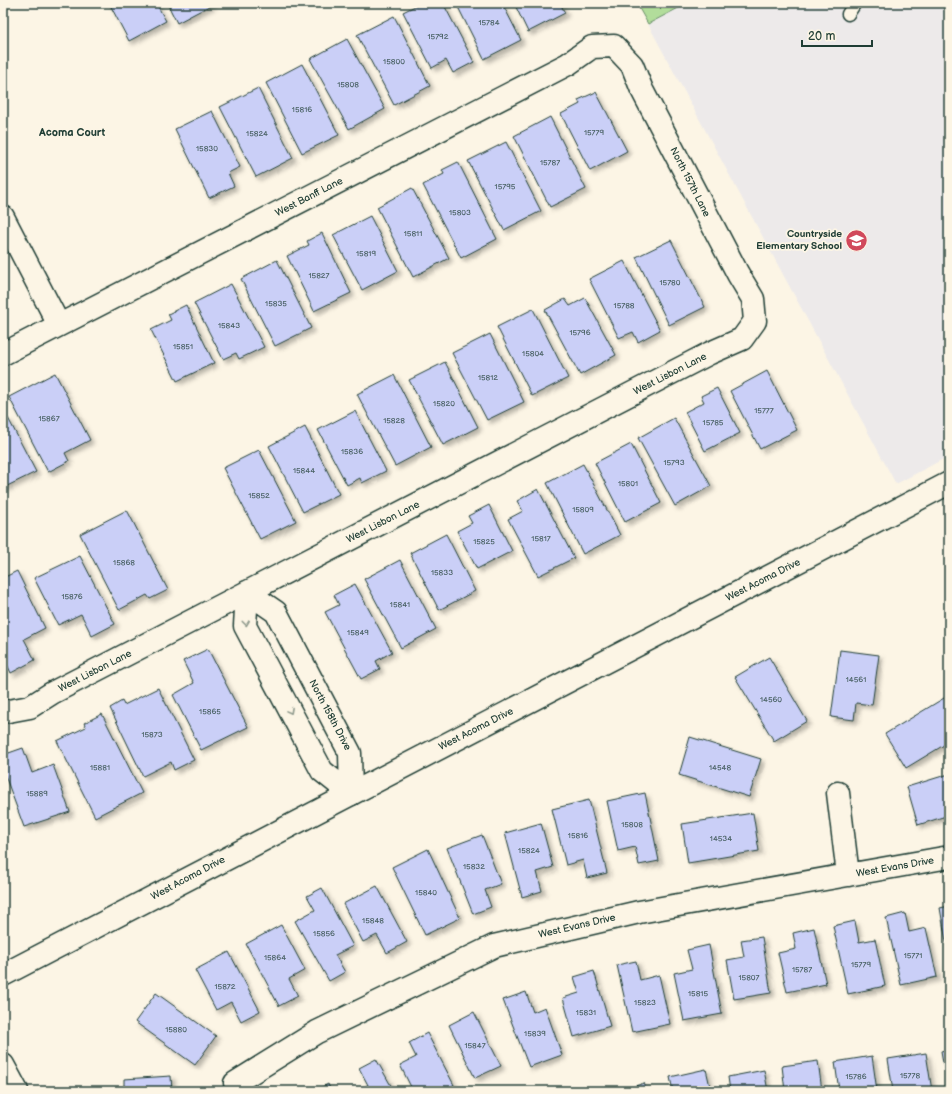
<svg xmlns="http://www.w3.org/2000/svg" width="952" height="1094" font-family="'Balsamiq Sans',sans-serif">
	<defs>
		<filter id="shadow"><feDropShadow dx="3.5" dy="3.5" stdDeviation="2" flood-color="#0004"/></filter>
	</defs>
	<rect width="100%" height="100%" fill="#fcf5e5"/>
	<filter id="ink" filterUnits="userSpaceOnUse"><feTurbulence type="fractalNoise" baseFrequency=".025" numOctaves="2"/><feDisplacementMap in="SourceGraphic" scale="8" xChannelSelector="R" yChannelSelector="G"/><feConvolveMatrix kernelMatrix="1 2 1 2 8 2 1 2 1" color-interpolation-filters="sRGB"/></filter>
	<g filter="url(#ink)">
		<path fill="#edeaea" d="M688 3H949V456L896 484 648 24Z"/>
		<path fill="#b2dd9b" stroke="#688d68" d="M636 3H688L648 24Z"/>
		<path fill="#cacff7" stroke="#1f3d34" filter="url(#shadow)" d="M109 3H156L166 21 129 41Z
			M167 3H213V4L177 23Z
			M421 3H443L474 62 453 73 446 60 432 68 403 12Z
			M456 3H502L521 40 484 59Z
			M514 3H560L565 13 528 32Z
			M394 16 430 86 394 105 357 35Z
			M347 39 385 109 349 129 310 59Z
			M302 64 339 135 302 153 266 83Z
			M258 88 293 158 256 177 220 107Z
			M596 92 627 151 590 171 561 114 580 104 578 100Z
			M212 111 240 167 228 173 234 186 209 198 175 129Z
			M550 117 586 189 550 207 514 136Z
			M506 142 541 211 504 230 468 161Z
			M458 162 497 239 461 258 423 185 444 174 442 170Z
			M412 188 449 258 413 277 377 207Z
			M370 216 398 271 362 290 333 235Z
			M322 233 351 293 314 311 287 256 309 245 307 241Z
			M671 240 705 307 669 325 636 257Z
			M277 260 311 328 275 346 241 279Z
			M624 261 660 330 638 342 633 332 619 338 589 279Z
			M231 284 264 347 239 359 236 353 223 359 194 303Z
			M585 298 616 355 580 375 545 310 565 299 570 306Z
			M186 305 214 363 177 381 151 330 171 320 168 314Z
			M533 309 568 378 532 396 497 327Z
			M490 334 524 402 487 420 452 353Z
			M445 362 478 427 443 445 409 380Z
			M767 371 797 430 760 449 730 391Z
			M55 373 90 440 65 453 69 461 48 472 9 397Z
			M394 375 431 447 395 466 357 394Z
			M717 388 740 433 705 451 685 412 704 402 701 396Z
			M355 411 386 471 362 483 360 478 347 485 318 430Z
			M8 418 36 472 3 488V421Z
			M674 418 711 486 675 506 638 438Z
			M305 427 339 494 303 512 269 446Z
			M631 444 661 503 625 522 595 463Z
			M259 450 296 521 260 539 223 468Z
			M583 464 620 535 583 554 547 483Z
			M538 489 574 558 538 576 508 519 523 511 517 501Z
			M489 505 512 551 477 569 457 531 472 523 468 516Z
			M127 510 168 590 150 599 147 595 119 610 80 534Z
			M446 534 475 591 439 610 410 553Z
			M80 556 115 624 92 636 81 614 58 625 34 578Z
			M400 560 436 629 401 648 364 579Z
			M17 571 45 628 24 639 35 660 11 673 3 656V578Z
			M355 584 392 652 376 661 380 669 361 679 325 612 339 605 334 595Z
			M208 649 248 727 201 750 173 695 194 683 183 661Z
			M840 650 879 655 872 705 856 703 854 720 831 717Z
			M769 657 807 721 774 741 735 677Z
			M158 688 194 760 174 770 171 762 143 776 110 708 122 701 124 705Z
			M949 695V742L906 768 885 734Z
			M102 714 142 793 95 817 57 741 86 727 84 723Z
			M690 737 761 759 749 797 679 775Z
			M23 748 32 773 53 765 70 812 24 827 3 770V755Z
			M949 774V815L918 825 907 787Z
			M645 793 659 861 639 865 635 847 618 851 607 801Z
			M589 800 607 873 587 878 583 860 566 865 552 809Z
			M753 813 759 851 688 863 682 824Z
			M541 823 553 867 537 872 542 891 522 897 505 833Z
			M482 835 501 884 485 890 491 907 473 914 447 848Z
			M428 849 460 918 425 935 392 867Z
			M377 886 407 942 387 953 377 935 363 942 343 904Z
			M322 888 353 946 335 955 345 972 329 981 295 921 315 910 307 896Z
			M949 906V958L940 908Z
			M905 913 909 932 926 928 937 977 901 985 886 918Z
			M855 921 859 942 875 939 885 986 848 994 833 926Z
			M281 925 305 970 289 979 298 996 279 1006 246 944Z
			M814 928 826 984 787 992 778 953 796 949 793 933Z
			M762 937 771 993 734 999 727 960 744 957 741 940Z
			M709 945 722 1014 684 1021 674 973 692 969 687 950Z
			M229 952 260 1011 241 1021 231 1002 216 1010 195 970Z
			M636 961 640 980 659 975 670 1024 632 1032 617 965Z
			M594 971 610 1026 574 1037 563 998 579 993 574 977Z
			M526 992 533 1012 545 1007 562 1055 529 1067 503 1000Z
			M156 993 216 1036 195 1065 135 1022Z
			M474 1012 501 1066 475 1078 449 1025Z
			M427 1033 454 1085 442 1091H413L400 1065 416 1057 409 1043Z
			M949 1049V1091H948L941 1051Z
			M926 1053 932 1091H893L888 1059Z
			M872 1056 877 1091H839L835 1062Z
			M376 1059 394 1091H357L368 1085 359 1068Z
			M818 1061 822 1091H785L782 1066Z
			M706 1069 711 1091H673L670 1077Z
			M764 1070 768 1091H730L728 1077Z
			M171 1076 172 1091H124V1079Z
			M644 1083 647 1091H621Z
			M328 1084 331 1091H315Z"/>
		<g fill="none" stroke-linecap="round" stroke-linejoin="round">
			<defs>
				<path id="service" d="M848 14 855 3"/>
				<path id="minor" d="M3 217 59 325
					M3 354 568 64 592 47 614 46 632 65 642 90 738 274 753 299 755 321 742 339 710 353 52 693 30 707 3 712
					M247 592 276 612 350 753 351 794
					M247 592 245 626 322 771 351 794
					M838 793 848 875
					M239 1091 235 1083 317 1032 494 946 639 912 949 857"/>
				<path id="tertiary" d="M3 975 949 483
					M3 1065 17 1091"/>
			</defs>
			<use href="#service" stroke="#1f3d34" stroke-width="15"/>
			<use href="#minor" stroke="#1f3d34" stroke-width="25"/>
			<use href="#tertiary" stroke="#1f3d34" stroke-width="25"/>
			<use href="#service" stroke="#fcf5e5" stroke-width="12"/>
			<use href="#minor" stroke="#fcf5e5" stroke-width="22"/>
			<use href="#tertiary" stroke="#fcf5e5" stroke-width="22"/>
		</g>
		<defs><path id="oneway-chevron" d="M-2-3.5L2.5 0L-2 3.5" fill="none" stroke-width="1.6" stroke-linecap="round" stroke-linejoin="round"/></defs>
		<g stroke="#8e998c">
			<use href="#oneway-chevron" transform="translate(246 623) rotate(83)"/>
			<use href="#oneway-chevron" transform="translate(290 711) rotate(62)"/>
		</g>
	</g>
	<defs>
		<symbol id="school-disc" viewBox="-11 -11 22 22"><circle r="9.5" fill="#d1495b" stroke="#fcf5e5"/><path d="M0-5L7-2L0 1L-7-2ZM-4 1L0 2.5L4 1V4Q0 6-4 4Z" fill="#fff"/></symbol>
	</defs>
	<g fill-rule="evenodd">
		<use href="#school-disc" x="844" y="228" width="25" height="25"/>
	</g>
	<g text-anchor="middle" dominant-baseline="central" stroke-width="3.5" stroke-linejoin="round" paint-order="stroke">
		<g font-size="8" fill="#4a6265">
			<text x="489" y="22">15784</text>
			<text x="438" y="36">15792</text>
			<text x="394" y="61">15800</text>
			<text x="348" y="84">15808</text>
			<text x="302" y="109">15816</text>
			<text x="594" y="132">15779</text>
			<text x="257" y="133">15824</text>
			<text x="207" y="148">15830</text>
			<text x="550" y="162">15787</text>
			<text x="505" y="186">15795</text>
			<text x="460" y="212">15803</text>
			<text x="413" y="233">15811</text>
			<text x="366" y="253">15819</text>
			<text x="319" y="275">15827</text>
			<text x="670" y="282">15780</text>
			<text x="276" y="303">15835</text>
			<text x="624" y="305">15788</text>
			<text x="229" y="325">15843</text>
			<text x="580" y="332">15796</text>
			<text x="183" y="346">15851</text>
			<text x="533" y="353">15804</text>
			<text x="488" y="377">15812</text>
			<text x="444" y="403">15820</text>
			<text x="764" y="410">15777</text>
			<text x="49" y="418">15867</text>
			<text x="394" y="420">15828</text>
			<text x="713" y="422">15785</text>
			<text x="352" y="451">15836</text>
			<text x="674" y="462">15793</text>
			<text x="304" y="470">15844</text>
			<text x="628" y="483">15801</text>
			<text x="259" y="495">15852</text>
			<text x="583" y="509">15809</text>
			<text x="541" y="538">15817</text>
			<text x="484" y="541">15825</text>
			<text x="124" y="562">15868</text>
			<text x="442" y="572">15833</text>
			<text x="72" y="596">15876</text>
			<text x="400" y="604">15841</text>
			<text x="358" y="632">15849</text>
			<text x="856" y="679">14561</text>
			<text x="771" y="699">14560</text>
			<text x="210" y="711">15865</text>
			<text x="152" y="734">15873</text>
			<text x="100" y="767">15881</text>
			<text x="720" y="767">14548</text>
			<text x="37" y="793">15889</text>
			<text x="632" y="824">15808</text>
			<text x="578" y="835">15816</text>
			<text x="721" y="838">14534</text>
			<text x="529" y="850">15824</text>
			<text x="474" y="866">15832</text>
			<text x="426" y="892">15840</text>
			<text x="373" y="920">15848</text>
			<text x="324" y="933">15856</text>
			<text x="913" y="955">15771</text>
			<text x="275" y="957">15864</text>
			<text x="861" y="964">15779</text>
			<text x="802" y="969">15787</text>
			<text x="749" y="977">15807</text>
			<text x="225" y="986">15872</text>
			<text x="698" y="993">15815</text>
			<text x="645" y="1002">15823</text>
			<text x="586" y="1012">15831</text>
			<text x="176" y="1029">15880</text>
			<text x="535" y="1033">15839</text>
			<text x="475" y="1045">15847</text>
			<text x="910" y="1075">15778</text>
			<text x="856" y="1076">15786</text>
		</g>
		<g font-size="10" fill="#1f3d34" stroke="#fcf5e5">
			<text transform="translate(690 182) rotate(63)">North 157th Lane</text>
			<text transform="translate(309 197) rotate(-27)">West Banff Lane</text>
			<text transform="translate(670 374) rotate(-27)">West Lisbon Lane</text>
			<text transform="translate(383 522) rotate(-27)">West Lisbon Lane</text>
			<text transform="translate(763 580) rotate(-27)">West Acoma Drive</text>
			<text transform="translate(95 671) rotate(-27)">West Lisbon Lane</text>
			<text transform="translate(330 715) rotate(62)">North 158th Drive</text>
			<text transform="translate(476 729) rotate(-27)">West Acoma Drive</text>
			<text transform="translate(895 867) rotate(-10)">West Evans Drive</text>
			<text transform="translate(188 878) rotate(-28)">West Acoma Drive</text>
			<text transform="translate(577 926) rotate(-13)">West Evans Drive</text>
		</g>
		<g font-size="10" font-weight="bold" fill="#1f3d34" stroke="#fcf5e5" text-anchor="end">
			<text x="842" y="234">Countryside<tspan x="842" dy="12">Elementary School</tspan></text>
		</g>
		<g font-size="11" font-weight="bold" fill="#1f3d34" stroke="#fcf5e5">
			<text x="72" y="132">Acoma Court</text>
		</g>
	</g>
	<rect width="952" height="1094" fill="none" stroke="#fcf5e5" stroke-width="16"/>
	<rect x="8" y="8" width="936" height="1078" fill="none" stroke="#1f3d34" stroke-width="1.5" filter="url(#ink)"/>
	<path d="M802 40v6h70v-6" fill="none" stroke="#1f3d34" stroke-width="2"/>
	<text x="808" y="40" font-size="12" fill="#1f3d34" stroke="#fcf5e5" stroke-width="3" paint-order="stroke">20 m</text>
</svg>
